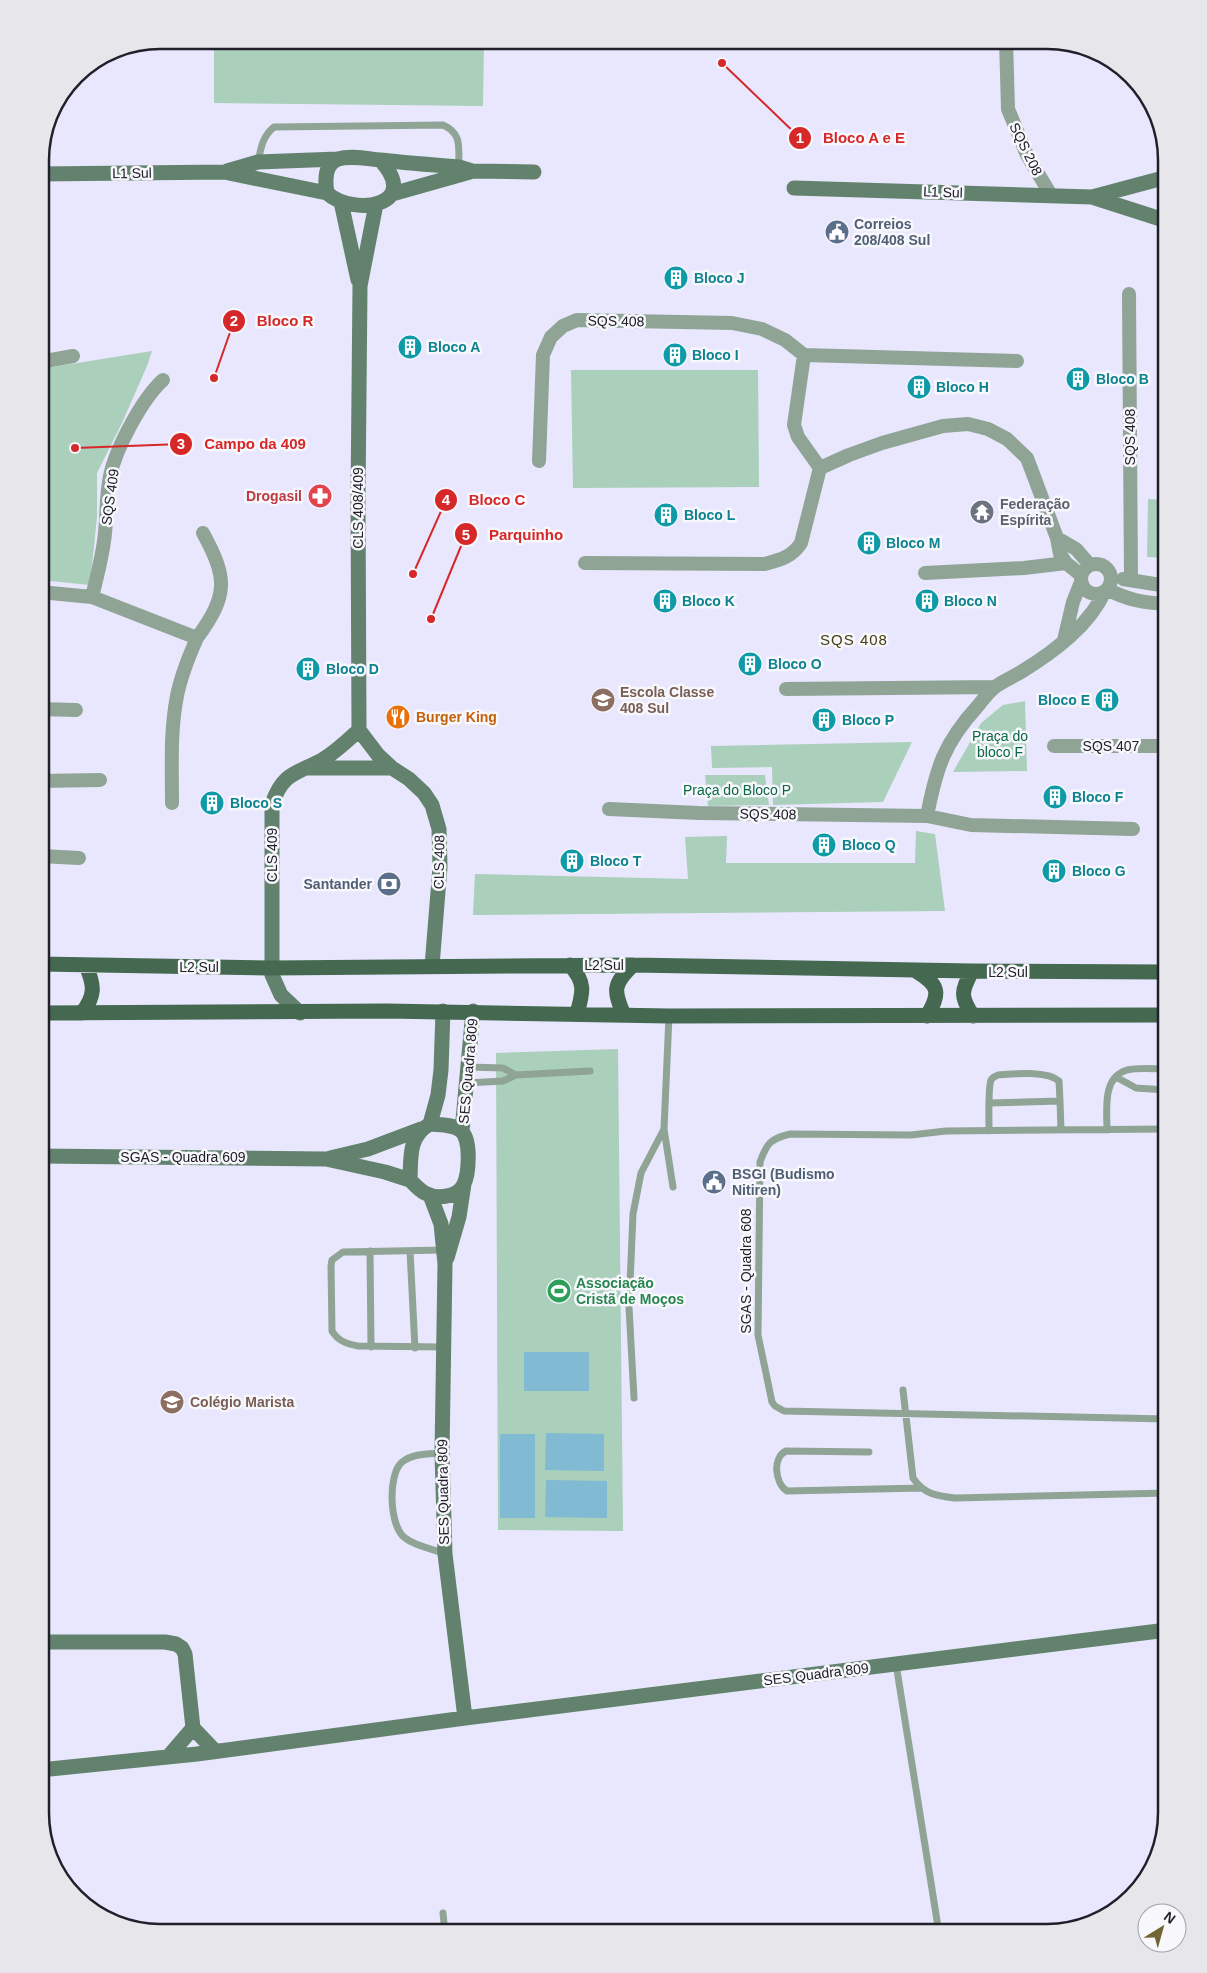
<svg xmlns="http://www.w3.org/2000/svg" width="1207" height="1973" font-family="Helvetica,sans-serif">
	<rect width="100%" height="100%" fill="#e9e7fe"/>
	<path fill="#aacfba" d="M214 40H484L483 106 214 103Z
		M152 351 147 366 122 423 97 473V517L90 585 40 580V369Z
		M571 370H758L759 487 573 488Z
		M1148 499 1167 500V558L1147 557Z
		M1025 701 1027 771 953 772 981 723 1003 705Z
		M912 742 883 802 773 805 772 767 712 768 711 746Z
		M705 775H765L769 805 708 806Z
		M916 831 935 834 945 911 473 915 475 874 688 879 685 837 727 836 726 863H915Z
		M618 1049 623 1531 498 1530 496 1053Z"/>
	<path fill="#80bad3" d="M524 1352H589V1391H524Z
		M546 1433 604 1434V1471L545 1470Z
		M500 1434H535V1518H500Z
		M546 1480 607 1481V1518L545 1517Z"/>
	<g fill="none" stroke-linecap="round" stroke-linejoin="round">
		<path stroke="#8fa495" stroke-width="7" d="M258 162C261 148 262 137 274 127L443 125C463 134 458 148 459 167
			M468 1067 503 1068 516 1075
			M1116 1077 1136 1088 1167 1090
			M467 1083 503 1081 516 1075 590 1071
			M1060 1101 1061 1130
			M664 1129 673 1187
			M1107 1130C1107 1110 1102 1077 1127 1070 1139 1067 1155 1069 1167 1069
			M989 1131C989 1120 988 1088 991 1080 993 1077 995 1076 998 1075 1014 1074 1047 1070 1059 1081L1060 1101 990 1103
			M370 1251 371 1347
			M410 1251 415 1348
			M443 1347 358 1346C347 1344 338 1341 332 1331L331 1266 332 1260 343 1252 443 1250
			M903 1390 913 1478C924 1494 936 1496 955 1498L1167 1493
			M634 1398 629 1307 633 1214 641 1173 664 1129 669 1016
			M1167 1419 784 1411 775 1406 772 1402 758 1335 760 1162C767 1143 770 1139 790 1134L911 1135 946 1131 1167 1129
			M869 1452 786 1451C772 1458 775 1483 787 1491L922 1488
			M442 1453C429 1454 412 1453 401 1463 388 1476 389 1526 405 1538 415 1546 432 1549 444 1553
			M896 1664 939 1933
			M443 1913 445 1933"/>
		<path stroke="#8fa495" stroke-width="14" d="M1006 40 1008 109 1027 155 1051 195
			M1129 294 1131 580
			M40 362 73 356
			M539 461 543 355 551 337 563 326 577 320 732 323 762 329 785 340 804 355
			M820 468 798 437 794 425 804 355 1017 361
			M1057 538 1076 549 1090 565
			M585 563 765 564C780 560 792 557 801 543L820 468 849 455 882 443 943 426 968 424 988 429 1007 439 1027 458 1057 538 1060 554 1066 563 1081 575
			M1081 579a15 15 0 1 1 30 0a15 15 0 1 1-30 0Z
			M925 573 1024 568 1066 563
			M1123 579 1167 586
			M1107 589C1127 600 1145 603 1167 604
			M40 592 92 597C97 576 103 555 105 533 107 514 106 495 110 476 116 448 142 399 163 380
			M92 597 197 638C228 595 228 579 203 533
			M1064 640 1073 602 1081 582
			M786 689 995 687
			M40 709 76 710
			M1054 746H1167
			M40 781 100 780
			M172 803C172 767 170 731 177 696 181 675 189 656 197 638
			M609 809 699 813 927 816C936 769 944 743 977 707 983 700 988 692 995 687 1003 681 1013 677 1021 672 1054 652 1089 626 1105 591
			M927 816 971 825 1133 829
			M40 856 79 858"/>
		<path stroke="#63826d" stroke-width="15" d="M380 160C423 206 353 217 327 193 325 181 324 164 338 159 351 155 368 159 381 160 407 163 433 165 459 167L472 171 534 172
			M227 171 258 162 338 159
			M40 174 224 172 327 193
			M794 188 1092 197 1167 221
			M392 194 470 172
			M1092 197 1167 177
			M341 202 358 280
			M359 730 358 498 360 286 376 204
			M359 730 378 755 392 768 409 779 424 793 432 805 439 829 440 867 432 966
			M309 768H392
			M300 1013 281 995 272 975V804C283 772 296 774 322 760 336 752 347 741 359 730
			M430 1124C440 1125 452 1124 460 1130 472 1138 469 1175 463 1186 456 1198 436 1199 425 1193 419 1190 415 1185 410 1180 411 1158 408 1136 430 1124Z
			M430 1124 438 1095 441 1070 443 1011
			M462 1131 473 1011
			M40 1156 326 1159 385 1172 410 1180
			M330 1158 368 1149 421 1129
			M430 1195 441 1224 445 1264 442 1453 445 1554 465 1718
			M447 1258 459 1217 464 1184
			M40 1642H165L176 1644 182 1648 185 1654 193 1728 215 1751
			M168 1757 193 1728
			M40 1770 197 1754 465 1718 1167 1630"/>
		<path stroke="#446950" stroke-width="15" d="M40 964 271 968 633 965 972 971 1167 972
			M570 965C586 983 583 992 577 1014
			M916 971C939 985 941 992 927 1016
			M972 971C961 992 960 996 973 1016
			M40 1013 387 1011 669 1016 1167 1015
			M82 1013C95 996 95 986 86 966
			M624 1015C613 990 613 984 633 965"/>
	</g>
	<defs>
		<symbol id="civic-disc" viewBox="-11 -11 22 22"><circle r="9.5" fill="#5c6f8a" stroke="#f7f7fc"/><path d="M-.6-6.5H3V-4.5H.6V-3L4-1V1h2V6H-6V1h2V-1L-.6-3ZM-1.2 2.5V6h2.4V2.5Z" fill="#fff"/></symbol>
		<symbol id="building-disc" viewBox="-11 -11 22 22"><circle r="9.5" fill="#0f9aa8" stroke="#f7f7fc"/><path d="M-4-6H4V6H1V3H-1V6H-4ZM-2.5-4.3h1.7v1.8h-1.7ZM.8-4.3h1.7v1.8H.8ZM-2.5-1h1.7V.8h-1.7ZM.8-1h1.7V.8H.8Z" fill="#fff"/></symbol>
		<symbol id="pharmacy-disc" viewBox="-11 -11 22 22"><circle r="9.5" fill="#e0444e" stroke="#f7f7fc"/><path d="M-2-6h4v4h4v4h-4v4h-4v-4h-4v-4h4Z" fill="#fff"/></symbol>
		<symbol id="temple-disc" viewBox="-11 -11 22 22"><circle r="9.5" fill="#6b7280" stroke="#f7f7fc"/><path d="M0-6L5-2H3V0L6.5 2.5H4V6H1.5V3h-3V6H-4V2.5H-6.5L-3 0V-2H-5Z" fill="#fff"/></symbol>
		<symbol id="school-disc" viewBox="-11 -11 22 22"><circle r="9.5" fill="#8d6e63" stroke="#f7f7fc"/><path d="M0-5L7-2L0 1L-7-2ZM-4 1L0 2.5L4 1V4Q0 6-4 4Z" fill="#fff"/></symbol>
		<symbol id="restaurant-disc" viewBox="-11 -11 22 22"><circle r="9.5" fill="#e8710a" stroke="#f7f7fc"/><path d="M-5-6h1v4h1v-4h1v4h1v-4h1v5L-1.5 .5V6h-2V.5L-5-1ZM5-6V6H3V1.5H1.5Q1.5-4 5-6Z" fill="#fff"/></symbol>
		<symbol id="bank-disc" viewBox="-11 -11 22 22"><circle r="9.5" fill="#5c6f8a" stroke="#f7f7fc"/><path d="M-6-4H6V4H-6ZM0-2.3a2.3 2.3 0 1 0 0 4.6a2.3 2.3 0 1 0 0-4.6Z" fill="#fff"/></symbol>
		<symbol id="stadium-disc" viewBox="-11 -11 22 22"><circle r="9.5" fill="#2e9e5b" stroke="#f7f7fc"/><path d="M0-5a6.5 5 0 1 0 0 10a6.5 5 0 1 0 0-10ZM-3.5-1.8h7v3.6h-7Z" fill="#fff"/></symbol>
		<symbol id="university-disc" viewBox="-11 -11 22 22"><circle r="9.5" fill="#8d6e63" stroke="#f7f7fc"/><path d="M0-5L7-2L0 1L-7-2ZM-4 1L0 2.5L4 1V4Q0 6-4 4Z" fill="#fff"/></symbol>
	</defs>
	<g fill-rule="evenodd">
		<use href="#civic-disc" x="823" y="218" width="28" height="28"/>
		<use href="#building-disc" x="662" y="264" width="28" height="28"/>
		<use href="#building-disc" x="396" y="333" width="28" height="28"/>
		<use href="#building-disc" x="661" y="341" width="28" height="28"/>
		<use href="#building-disc" x="1064" y="365" width="28" height="28"/>
		<use href="#building-disc" x="905" y="373" width="28" height="28"/>
		<use href="#pharmacy-disc" x="306" y="482" width="28" height="28"/>
		<use href="#temple-disc" x="968" y="498" width="28" height="28"/>
		<use href="#building-disc" x="652" y="501" width="28" height="28"/>
		<use href="#building-disc" x="855" y="529" width="28" height="28"/>
		<use href="#building-disc" x="651" y="587" width="28" height="28"/>
		<use href="#building-disc" x="913" y="587" width="28" height="28"/>
		<use href="#building-disc" x="736" y="650" width="28" height="28"/>
		<use href="#building-disc" x="294" y="655" width="28" height="28"/>
		<use href="#school-disc" x="589" y="686" width="28" height="28"/>
		<use href="#building-disc" x="1093" y="686" width="28" height="28"/>
		<use href="#restaurant-disc" x="384" y="703" width="28" height="28"/>
		<use href="#building-disc" x="810" y="706" width="28" height="28"/>
		<use href="#building-disc" x="1041" y="783" width="28" height="28"/>
		<use href="#building-disc" x="198" y="789" width="28" height="28"/>
		<use href="#building-disc" x="810" y="831" width="28" height="28"/>
		<use href="#building-disc" x="558" y="847" width="28" height="28"/>
		<use href="#building-disc" x="1040" y="857" width="28" height="28"/>
		<use href="#bank-disc" x="375" y="870" width="28" height="28"/>
		<use href="#civic-disc" x="700" y="1168" width="28" height="28"/>
		<use href="#stadium-disc" x="545" y="1277" width="28" height="28"/>
		<use href="#university-disc" x="158" y="1388" width="28" height="28"/>
	</g>
	<g text-anchor="middle" dominant-baseline="central" stroke-width="5" stroke-linejoin="round" paint-order="stroke">
		<g font-size="14" fill="#21202a" stroke="#f7f7fc">
			<text transform="translate(1026 149) rotate(64)">SQS 208</text>
			<text transform="translate(132 173) rotate(-1)">L1 Sul</text>
			<text transform="translate(943 192) rotate(2)">L1 Sul</text>
			<text transform="translate(616 321) rotate(1)">SQS 408</text>
			<text transform="translate(1130 437) rotate(-90)">SQS 408</text>
			<text transform="translate(110 497) rotate(-82)">SQS 409</text>
			<text transform="translate(358 508) rotate(-90)">CLS 408/409</text>
			<text x="1111" y="746">SQS 407</text>
			<text transform="translate(768 814) rotate(1)">SQS 408</text>
			<text transform="translate(272 855) rotate(-90)">CLS 409</text>
			<text transform="translate(439 862) rotate(-89)">CLS 408</text>
			<text x="604" y="965">L2 Sul</text>
			<text x="199" y="967">L2 Sul</text>
			<text x="1008" y="972">L2 Sul</text>
			<text transform="translate(468 1071) rotate(-85)">SES Quadra 809</text>
			<text x="183" y="1157">SGAS - Quadra 609</text>
			<text transform="translate(746 1271) rotate(-90)">SGAS - Quadra 608</text>
			<text transform="translate(443 1492) rotate(-91)">SES Quadra 809</text>
			<text transform="translate(816 1674) rotate(-7)">SES Quadra 809</text>
		</g>
		<g font-size="14" font-weight="bold" fill="#4e5e75" stroke="#f7f7fc" text-anchor="start">
			<text x="854" y="224">Correios<tspan x="854" dy="16">208/408 Sul</tspan></text>
			<text x="372" y="884" text-anchor="end">Santander</text>
			<text x="732" y="1174">BSGI (Budismo<tspan x="732" dy="16">Nitiren)</tspan></text>
		</g>
		<g font-size="14" font-weight="bold" fill="#0d838f" stroke="#f7f7fc" text-anchor="start">
			<text x="694" y="278">Bloco J</text>
			<text x="428" y="347">Bloco A</text>
			<text x="692" y="355">Bloco I</text>
			<text x="1096" y="379">Bloco B</text>
			<text x="936" y="387">Bloco H</text>
			<text x="684" y="515">Bloco L</text>
			<text x="886" y="543">Bloco M</text>
			<text x="682" y="601">Bloco K</text>
			<text x="944" y="601">Bloco N</text>
			<text x="768" y="664">Bloco O</text>
			<text x="326" y="669">Bloco D</text>
			<text x="1090" y="700" text-anchor="end">Bloco E</text>
			<text x="842" y="720">Bloco P</text>
			<text x="1072" y="797">Bloco F</text>
			<text x="230" y="803">Bloco S</text>
			<text x="842" y="845">Bloco Q</text>
			<text x="590" y="861">Bloco T</text>
			<text x="1072" y="871">Bloco G</text>
		</g>
		<g font-size="14" font-weight="bold" fill="#be3a42" stroke="#f7f7fc" text-anchor="end">
			<text x="302" y="496">Drogasil</text>
		</g>
		<g font-size="14" font-weight="bold" fill="#5b616d" stroke="#f7f7fc" text-anchor="start">
			<text x="1000" y="504">Federação<tspan x="1000" dy="16">Espírita</tspan></text>
		</g>
		<g font-size="14" font-weight="bold" fill="#785e54" stroke="#f7f7fc" text-anchor="start">
			<text x="620" y="692">Escola Classe<tspan x="620" dy="16">408 Sul</tspan></text>
			<text x="190" y="1402">Colégio Marista</text>
		</g>
		<g font-size="14" font-weight="bold" fill="#c56008" stroke="#f7f7fc" text-anchor="start">
			<text x="416" y="717">Burger King</text>
		</g>
		<g font-size="14" fill="#0a6844" stroke="#f7f7fc">
			<text x="1000" y="736">Praça do<tspan x="1000" dy="16">bloco F</tspan></text>
			<text x="737" y="790">Praça do Bloco P</text>
		</g>
		<g font-size="14" font-weight="bold" fill="#27864d" stroke="#f7f7fc" text-anchor="start">
			<text x="576" y="1283">Associação<tspan x="576" dy="16">Cristã de Moços</tspan></text>
		</g>
		<g font-size="15" letter-spacing="1" fill="#453c12" stroke="#f7f7fc">
			<text x="854" y="639">SQS 408</text>
		</g>
	</g>
	<path d="M0 0H1207V1973H0ZM160 49H1047A111 111 0 0 1 1158 160V1813A111 111 0 0 1 1047 1924H160A111 111 0 0 1 49 1813V160A111 111 0 0 1 160 49Z" fill="#e6e6eb" fill-rule="evenodd"/>
	<path fill="none" stroke="#21202a" stroke-width="2.5" d="M160 49H1047A111 111 0 0 1 1158 160V1813A111 111 0 0 1 1047 1924H160A111 111 0 0 1 49 1813V160A111 111 0 0 1 160 49Z"/>
	<path fill="none" stroke="#d62828" stroke-width="2" d="M722 63L800 138M214 378L234 321M75 448L181 444M413 574L446 500M431 619L466 534"/>
	<g fill="#d62828" stroke="#f7f7fc" stroke-width="2">
		<circle cx="722" cy="63" r="5"/>
		<circle cx="214" cy="378" r="5"/>
		<circle cx="75" cy="448" r="5"/>
		<circle cx="413" cy="574" r="5"/>
		<circle cx="431" cy="619" r="5"/>
		<circle cx="800" cy="138" r="12"/>
		<circle cx="234" cy="321" r="12"/>
		<circle cx="181" cy="444" r="12"/>
		<circle cx="446" cy="500" r="12"/>
		<circle cx="466" cy="534" r="12"/>
	</g>
	<g font-size="15" text-anchor="middle" font-weight="bold" fill="#fff">
		<text x="800" y="143">1</text>
		<text x="234" y="326">2</text>
		<text x="181" y="449">3</text>
		<text x="446" y="505">4</text>
		<text x="466" y="540">5</text>
	</g>
	<g font-size="15" text-anchor="middle" font-weight="bold" fill="#d62828" stroke="#f7f7fc" stroke-width="5" stroke-linejoin="round" paint-order="stroke">
		<text x="864" y="143">Bloco A e E</text>
		<text x="285" y="326">Bloco R</text>
		<text x="255" y="449">Campo da 409</text>
		<text x="497" y="505">Bloco C</text>
		<text x="526" y="540">Parquinho</text>
	</g>
	<g transform="translate(1162 1928) rotate(37)"><circle r="24" fill="#f7f7fc" stroke="#a1a1a8"/>
	<path d="M0-4L9 19L0 12L-9 19Z" fill="#726532"/>
	<text y="-8" font-size="14" font-weight="bold" text-anchor="middle" fill="#21202a">N</text>
	</g>
</svg>
